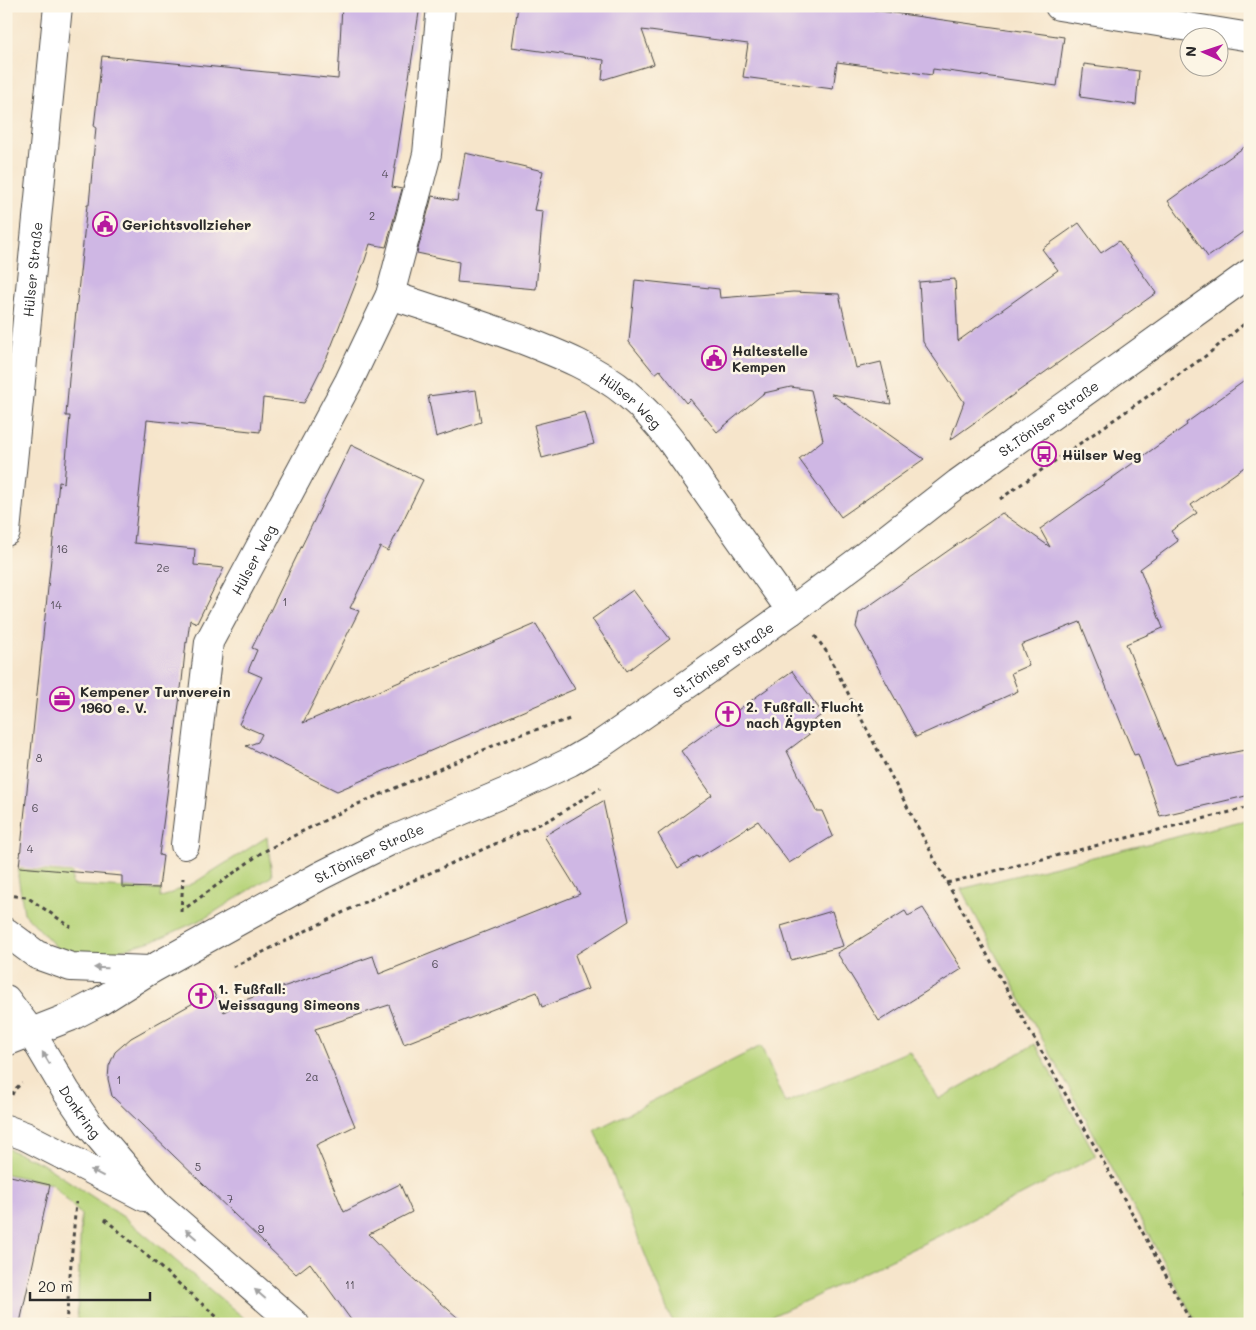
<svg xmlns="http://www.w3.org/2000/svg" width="1256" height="1330" font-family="Mali,sans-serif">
	<rect width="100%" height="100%" fill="#fcf5e5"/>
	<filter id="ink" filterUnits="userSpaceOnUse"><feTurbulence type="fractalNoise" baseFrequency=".02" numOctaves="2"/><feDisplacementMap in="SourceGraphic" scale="10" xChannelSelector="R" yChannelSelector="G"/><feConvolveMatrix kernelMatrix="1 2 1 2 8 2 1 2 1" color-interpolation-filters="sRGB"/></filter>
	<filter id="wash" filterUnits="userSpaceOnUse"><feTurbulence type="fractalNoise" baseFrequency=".0096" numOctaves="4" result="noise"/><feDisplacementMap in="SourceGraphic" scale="20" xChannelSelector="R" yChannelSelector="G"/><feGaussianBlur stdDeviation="1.12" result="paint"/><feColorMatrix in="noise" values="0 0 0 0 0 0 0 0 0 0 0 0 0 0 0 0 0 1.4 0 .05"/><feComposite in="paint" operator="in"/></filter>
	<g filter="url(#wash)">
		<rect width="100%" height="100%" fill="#f6e5cb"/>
		<path fill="#b7d47a" stroke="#718052" d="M1250 819V1324H1197L961 889Z
			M267 837 272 876 205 918 158 939 100 956 57 948 24 913 18 876 19 869 72 873V885L161 890 160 898 194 883Z
			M1035 1044 1096 1156 1006 1203 812 1298 754 1324H673L595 1130 761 1046 785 1103 909 1051 939 1099Z
			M6 1148 41 1163 125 1218 251 1324H77L81 1215 52 1184 6 1174Z"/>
		<g id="blocks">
			<path fill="#cfb7e4" d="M342 6H420L392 187 402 189 386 247 370 244 365 260 328 355 304 403 263 398 260 432 147 420 134 543 195 549 194 565 224 568 197 623 190 620 187 643 186 642 182 681 159 855 163 856 159 888 122 887V876L19 867 59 482 64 483 70 416H66L69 379 87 205H89L96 127H94L102 56 338 79Z
				M518 6H844L1064 37 1057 86 933 69 932 75 837 62 833 89 743 77 748 44 642 30 654 64 602 80 604 60 512 47Z
				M1084 64 1139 71 1136 105 1080 97Z
				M1250 143V227L1208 257 1168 201Z
				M465 153 543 171 534 210 543 211 536 289 457 282 459 262 417 253 432 196 457 201Z
				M1079 223 1101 253 1119 241 1156 293 950 440 964 402 923 342 919 282 955 279 958 341 1058 270 1042 249Z
				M635 280 719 289 720 298 793 292 839 294 856 368 881 362 891 404 831 394 924 459 841 517 799 459 823 440 811 390 791 387 764 393 717 432 690 399 686 403 660 370 655 374 629 342Z
				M1250 377V463L1191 505 1197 513 1171 531 1178 541 1140 569 1163 628 1126 644 1175 764 1250 749V795L1160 816 1138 754 1134 755 1080 622 1021 645 1029 665 1011 673 1018 691 916 737 856 627 859 613 1002 513 1050 547 1040 529 1187 425 1186 423Z
				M476 390 481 422 436 437 428 396Z
				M585 412 594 444 542 458 534 425Z
				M351 445 423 480 388 551 380 547 350 608 359 611 303 723 536 624 575 689 337 791 246 746 258 742 262 734 239 724 262 677 248 671 257 650 252 648Z
				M633 590 670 639 627 671 592 619Z
				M792 671 823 714 807 725 812 732 787 751 816 811H822L833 836 789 863 758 821 698 858 697 856 678 868 658 834 712 795 681 751Z
				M603 801 629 921 575 955 588 989 542 1007 537 992 404 1044 389 1005 315 1029 355 1126 316 1145 344 1212 400 1184 412 1212 369 1234 408 1274 465 1324H354L310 1263 296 1274 112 1096 108 1079 109 1066 115 1052 131 1038 213 992 224 1012 239 1002 373 956 379 974 580 894 544 836Z
				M923 908 962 969 879 1021 837 953 905 911 908 916Z
				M832 911 843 946 791 960 781 926Z
				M6 1175 50 1185 20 1323 6 1322Z"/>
		</g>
	</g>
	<g filter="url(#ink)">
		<use href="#blocks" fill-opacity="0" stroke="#494743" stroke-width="1"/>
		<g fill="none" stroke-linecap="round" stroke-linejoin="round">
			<defs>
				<g id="minor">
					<path d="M1059 6 1250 37"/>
					<path id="s1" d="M390 295C434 309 479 324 523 340 559 354 597 369 627 394 644 408 658 424 671 441L791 611"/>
					<path id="s2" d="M185 845 209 642 349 381 390 295 427 154 441 6"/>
					<path d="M6 932 37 955 71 967 150 970"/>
				</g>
				<g id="major">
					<path id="s3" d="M6 532 58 6"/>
					<path id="s4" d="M6 999 31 1032 66 1091 90 1126 156 1203 295 1324"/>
					<path id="s5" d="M6 1042 70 1017 99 1002 150 970 320 876 390 841 513 789 570 762 601 744 691 682 791 611 857 562 958 483 1250 273"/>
					<path d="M6 1129 25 1136 144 1197"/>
				</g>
			</defs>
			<use href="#minor" stroke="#494743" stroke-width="30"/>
			<use href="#major" stroke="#494743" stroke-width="30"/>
			<path stroke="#494743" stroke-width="3" stroke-dasharray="4 4" stroke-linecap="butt" d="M1000 499 1207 355 1250 319
				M815 636 826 651 947 883 1136 1220 1192 1324
				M947 883 1250 807
				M6 895 27 897 71 927
				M187 907 261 853 305 830 358 804 516 736 570 719
				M181 912 183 878
				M233 967 358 905 551 819 600 788
				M12 1095 14 1090 22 1083
				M105 1219 225 1324
				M66 1324 76 1202"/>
			<use href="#minor" stroke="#fff" stroke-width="28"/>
			<use href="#major" stroke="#fff" stroke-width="28"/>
		</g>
		<defs><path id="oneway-solid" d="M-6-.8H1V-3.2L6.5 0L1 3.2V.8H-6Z" transform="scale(1.25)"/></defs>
		<g fill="#a0a0a0">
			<use href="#oneway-solid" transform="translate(101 968) rotate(-178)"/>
			<use href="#oneway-solid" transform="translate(46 1058) rotate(-121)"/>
			<use href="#oneway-solid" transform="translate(97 1173) rotate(-153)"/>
			<use href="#oneway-solid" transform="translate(191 1234) rotate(-139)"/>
			<use href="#oneway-solid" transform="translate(260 1294) rotate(-139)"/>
		</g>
	</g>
	<defs>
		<symbol id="civic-ring" viewBox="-11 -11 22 22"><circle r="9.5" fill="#fcf5e5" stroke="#b5179e" stroke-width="1.5"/><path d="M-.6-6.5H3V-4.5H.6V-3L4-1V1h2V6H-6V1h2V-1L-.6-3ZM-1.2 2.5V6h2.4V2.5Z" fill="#b5179e"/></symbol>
		<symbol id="bus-ring" viewBox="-11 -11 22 22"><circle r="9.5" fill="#fcf5e5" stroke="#b5179e" stroke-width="1.5"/><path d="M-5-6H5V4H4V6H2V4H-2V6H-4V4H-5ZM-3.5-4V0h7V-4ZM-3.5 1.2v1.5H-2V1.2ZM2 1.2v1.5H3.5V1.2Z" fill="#b5179e"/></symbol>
		<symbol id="office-ring" viewBox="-11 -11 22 22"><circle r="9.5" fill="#fcf5e5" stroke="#b5179e" stroke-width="1.5"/><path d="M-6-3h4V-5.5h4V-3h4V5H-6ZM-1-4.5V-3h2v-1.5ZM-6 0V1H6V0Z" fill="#b5179e"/></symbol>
		<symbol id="church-ring" viewBox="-11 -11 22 22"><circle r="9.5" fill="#fcf5e5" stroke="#b5179e" stroke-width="1.5"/><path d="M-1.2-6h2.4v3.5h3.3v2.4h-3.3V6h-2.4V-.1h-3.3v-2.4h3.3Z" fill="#b5179e"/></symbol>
	</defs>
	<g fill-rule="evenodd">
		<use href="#civic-ring" x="91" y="210" width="28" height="28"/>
		<use href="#civic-ring" x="700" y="344" width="28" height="28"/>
		<use href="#bus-ring" x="1030" y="440" width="28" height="28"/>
		<use href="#office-ring" x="48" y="685" width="28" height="28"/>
		<use href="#church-ring" x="714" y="700" width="28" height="28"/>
		<use href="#church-ring" x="187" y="982" width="28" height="28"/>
	</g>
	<g text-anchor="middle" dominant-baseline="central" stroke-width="5" stroke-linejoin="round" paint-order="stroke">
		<g font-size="11" fill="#544e59">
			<text x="385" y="173">4</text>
			<text x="372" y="215">2</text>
			<text x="62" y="548">16</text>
			<text x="163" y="567">2e</text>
			<text x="285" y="601">1</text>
			<text x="56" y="604">14</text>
			<text x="39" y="757">8</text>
			<text x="35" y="807">6</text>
			<text x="30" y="848">4</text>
			<text x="435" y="963">6</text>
			<text x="312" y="1076">2a</text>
			<text x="119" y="1079">1</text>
			<text x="198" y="1166">5</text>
			<text x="230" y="1198">7</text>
			<text x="261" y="1228">9</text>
			<text x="350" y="1284">11</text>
		</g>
		<g font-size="14" font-weight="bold" fill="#2b2b2b" stroke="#fcf5e5" text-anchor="start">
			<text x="122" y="224">Gerichtsvollzieher</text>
			<text x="732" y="350">Haltestelle<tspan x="732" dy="16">Kempen</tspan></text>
			<text x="1062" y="454">Hülser Weg</text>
			<text x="80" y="691">Kempener Turnverein<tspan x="80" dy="16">1960 e. V.</tspan></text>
			<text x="746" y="706">2. Fußfall: Flucht<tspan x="746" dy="16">nach Ägypten</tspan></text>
			<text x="218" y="988">1. Fußfall:<tspan x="218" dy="16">Weissagung Simeons</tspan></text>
		</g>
		<g font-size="14" fill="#2b2b2b" stroke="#fcf5e5">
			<text stroke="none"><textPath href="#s3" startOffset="264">Hülser Straße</textPath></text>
			<text stroke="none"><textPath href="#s1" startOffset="265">Hülser Weg</textPath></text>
			<text stroke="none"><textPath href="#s5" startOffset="1220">St.Töniser Straße</textPath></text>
			<text stroke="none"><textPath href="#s2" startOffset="298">Hülser Weg</textPath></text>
			<text stroke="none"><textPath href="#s5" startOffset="815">St.Töniser Straße</textPath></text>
			<text stroke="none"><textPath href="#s5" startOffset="410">St.Töniser Straße</textPath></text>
			<text stroke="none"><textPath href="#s4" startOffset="135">Donkring</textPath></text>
		</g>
	</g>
	<rect width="1256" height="1330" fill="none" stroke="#fcf5e5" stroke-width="25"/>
	<g transform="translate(1204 52) rotate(273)"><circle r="24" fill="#fcf5e5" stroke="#a8a49b"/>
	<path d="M0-4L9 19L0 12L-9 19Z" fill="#b5179e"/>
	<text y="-8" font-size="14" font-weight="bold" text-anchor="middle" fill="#2b2b2b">N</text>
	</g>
	<path d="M30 1292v8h120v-8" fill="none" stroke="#2b2b2b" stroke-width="2.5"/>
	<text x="38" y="1292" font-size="15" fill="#2b2b2b" stroke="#fcf5e5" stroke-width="4" paint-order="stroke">20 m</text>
</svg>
